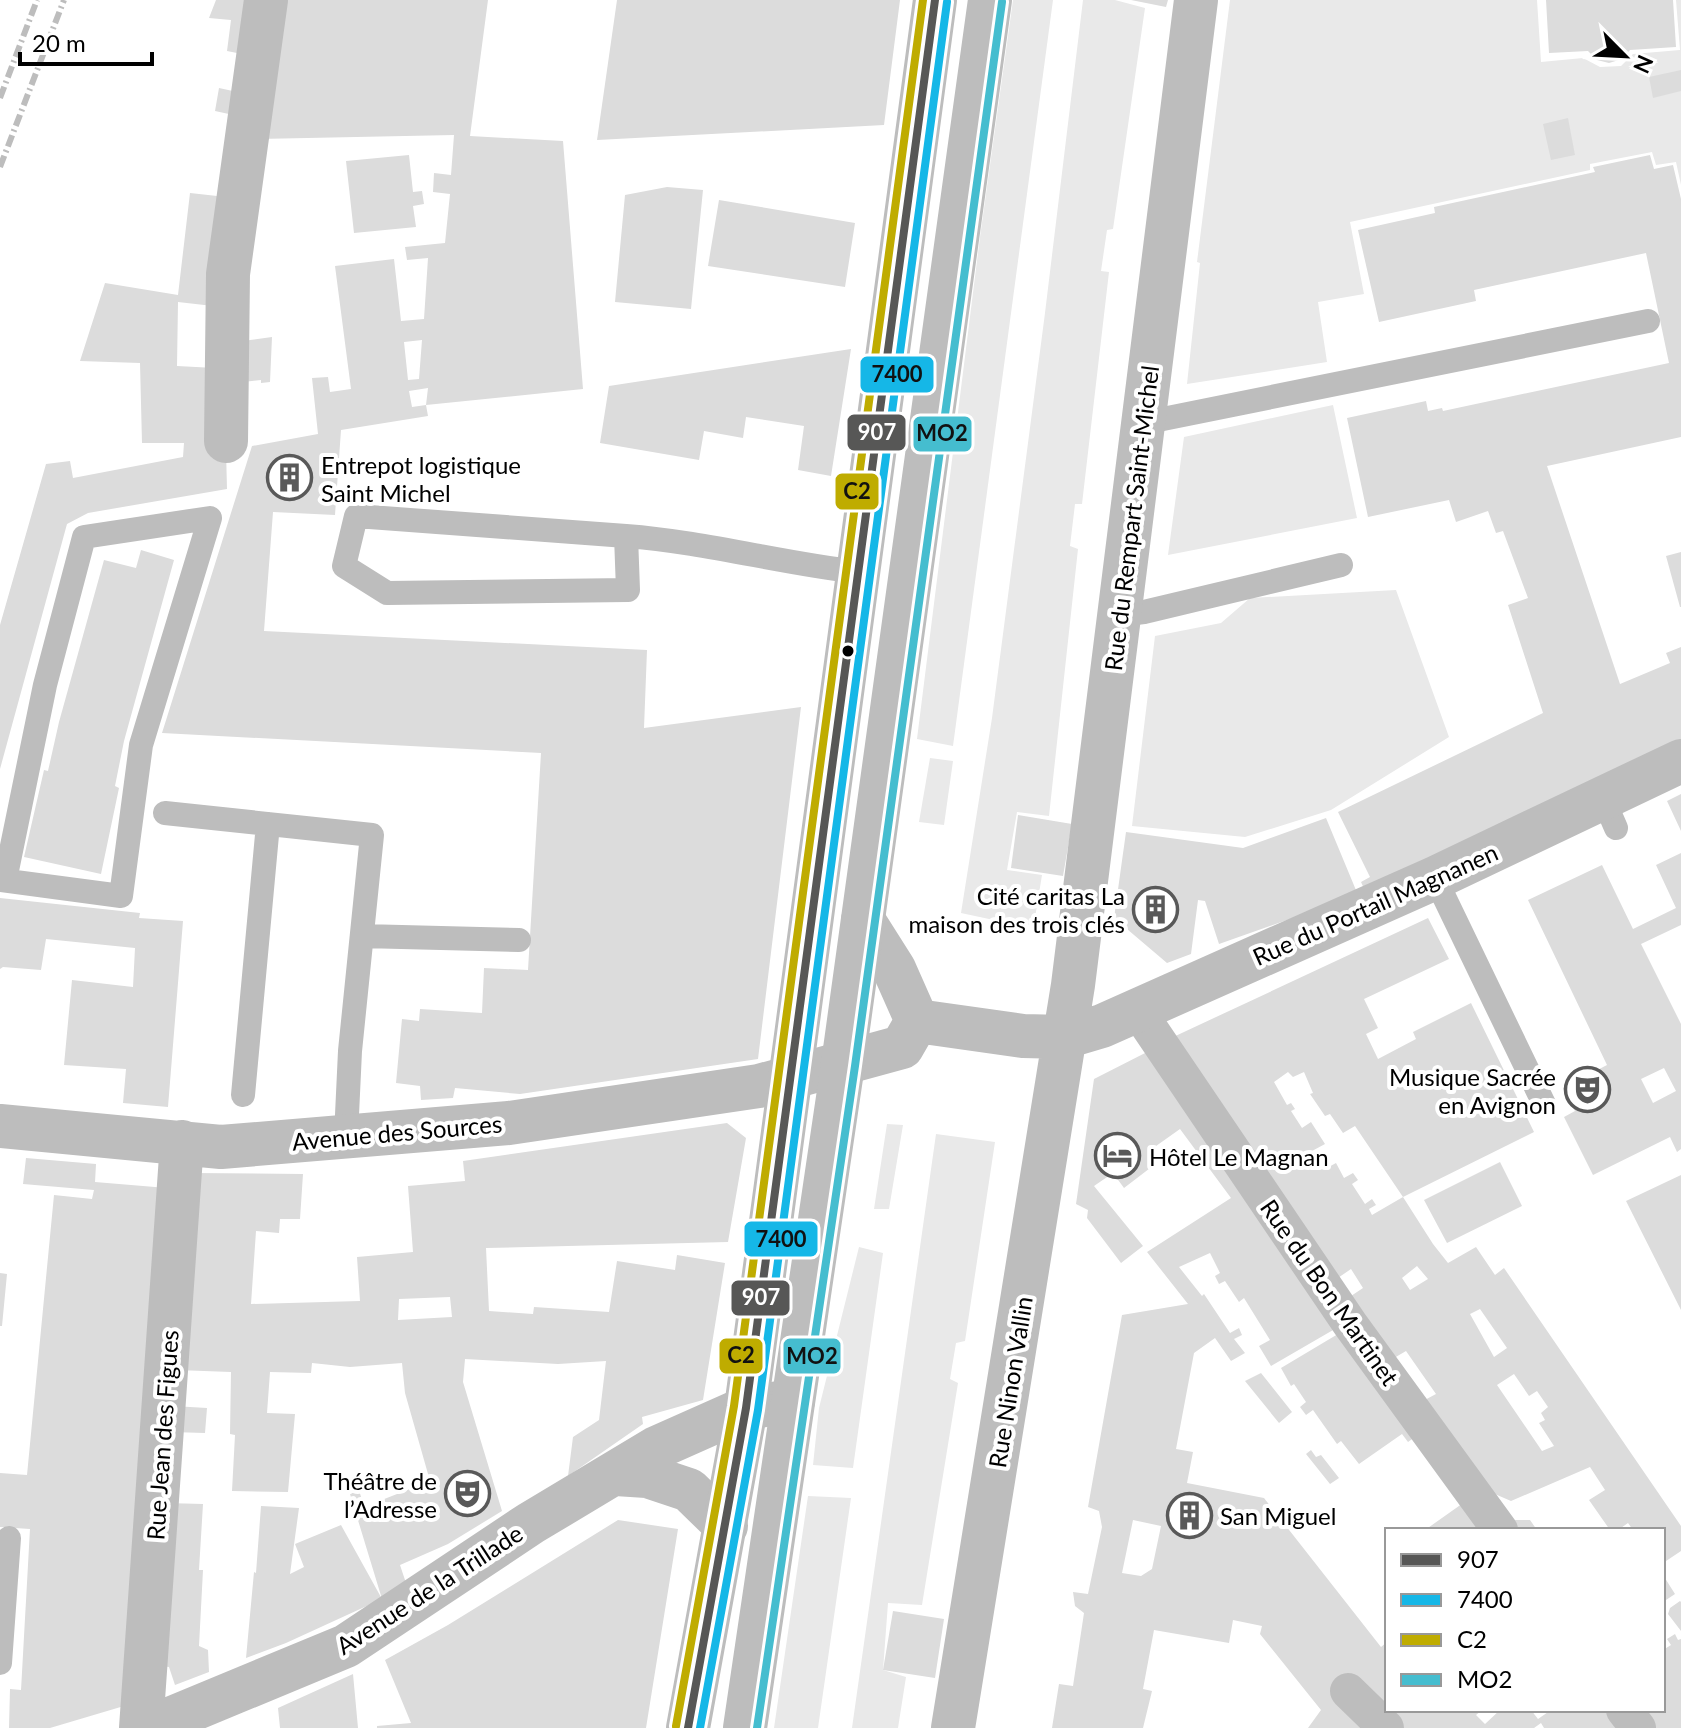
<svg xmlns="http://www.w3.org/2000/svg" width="1681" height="1728" font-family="Lato,sans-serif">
	<rect width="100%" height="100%" fill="#fff"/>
	<path fill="#e9e9e9" d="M1013 0H1053L953 746 917 739 980 237Z
		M1083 0H1115L1145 8 1113 229 1107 230 1101 271 1109 272 1082 504H1075L1070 546 1078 549 1049 816 1017 812 1007 870 1042 875 1034 924 1017 925 961 913 992 718 1045 313Z
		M1230 0H1537L1541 62 1583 58 1600 67 1621 66 1633 54 1680 50 1676 0H1681V185L1676 162 1656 165 1652 152 1590 164V170L1350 222 1364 294 1318 302 1327 362 1187 384 1200 263 1197 262Z
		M1333 405 1357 518 1168 555 1184 437Z
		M1396 590 1449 737 1331 810 1245 837 1132 826 1155 636 1221 623 1250 598Z
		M930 758 953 761 944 825 919 822Z
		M887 1124 903 1125 889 1209H874Z
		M936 1134 995 1142 965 1341 956 1343 950 1379 958 1383 922 1605 888 1603 883 1670 906 1677 898 1728H852Z
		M859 1247 883 1253 853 1468 813 1465 819 1408Z
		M808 1496 851 1498 818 1728H774Z"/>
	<path fill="#dcdcdc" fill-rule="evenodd" d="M216 0H256L247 55 227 51 231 20 209 18Z
		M279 0H488L470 136 563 141 583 389 426 405 428 388 409 391 412 407 426 405 428 416 341 430 335 515 273 512 264 631 647 650 644 728 801 707 758 1059 520 1094 455 1088 453 1098 421 1100 420 1086 396 1083 402 1019 419 1021 420 1009 482 1013 484 968 528 970 541 753 162 733 252 446 318 434 312 378 328 377 330 392 351 389 335 266 394 259 401 321 424 319 428 258 407 260 405 247 445 243 450 194 433 192 434 173 451 175 454 135 258 139ZM422 340 419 379 408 380 404 342Z
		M617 0H900L884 125 597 140Z
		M1131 0H1168L1166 7Z
		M1546 0H1673L1676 47 1630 50 1622 59 1609 63 1597 60 1588 51 1549 53Z
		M1681 70V91L1653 98 1649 77Z
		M219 88 242 93 238 116 215 111Z
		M1568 118 1575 155 1551 160 1543 124Z
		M409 155 413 192 422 191 424 204 413 206 416 227 354 233 346 161Z
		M1650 155 1654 169 1673 165 1681 199V437L1547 466 1620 684 1670 663 1666 653 1681 647V739L1366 893 1361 882 1370 877 1338 812 1543 713 1508 605 1528 598 1503 531 1496 533 1488 511 1456 522 1449 500 1368 517 1347 418 1426 401 1428 411 1442 408 1443 411 1669 363 1646 253 1474 290 1476 301 1379 322 1358 230 1435 213 1434 207 1595 172 1593 167Z
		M667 187 703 190 691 309 615 302 625 195Z
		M190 193 226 197 213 306 178 302 177 366 215 368 226 450 227 489 88 513 67 524 0 769V625L46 464 70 461 73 478 183 457 184 443H142L140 363 80 361 105 283 178 295Z
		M719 200 855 223 845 287 708 266Z
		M272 337 270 382 261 383V380L235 383V342Z
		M851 349 831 476 798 470 804 426 746 417 743 438 704 431 699 460 600 443 609 386Z
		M141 550 174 560 124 741 115 786 119 788 101 874 24 857 44 770 48 771 59 722 104 560 136 568Z
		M1681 552V607H1680L1666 556Z
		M1681 794V831L1667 801Z
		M1018 815 1072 824 1063 876 1011 868Z
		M1326 818 1358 895 1219 944 1205 901 1198 900 1191 954 1167 963 1114 918 1126 832 1243 848Z
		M1681 853V925L1641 944 1681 1024V1149L1677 1152 1670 1137 1593 1175 1564 1117 1575 1111 1563 1088 1607 1065 1528 900 1602 865 1633 929 1676 908 1656 865ZM1664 1068 1676 1091 1653 1103 1641 1079Z
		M0 898 140 913 139 918 183 921 168 1107 123 1103 126 1069 64 1065 72 980 133 987 135 948 46 939 41 970 3 967 0 969Z
		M1428 918 1449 959 1364 999 1378 1028 1366 1034 1378 1059 1416 1039 1413 1032 1471 1003 1534 1132 1403 1197 1433 1244 1448 1263 1476 1247 1495 1275 1504 1268 1681 1526V1551L1663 1563V1530H1633L1628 1523 1618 1530H1610L1589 1500 1605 1490 1590 1467 1511 1501 1481 1488 1421 1402 1436 1394 1422 1374 1406 1351 1389 1361 1345 1300 1363 1288 1351 1269 1332 1282 1169 1039ZM1288 1072 1293 1077 1304 1072 1313 1093 1310 1094 1325 1116 1330 1114 1343 1133 1355 1126 1403 1197 1372 1215 1369 1209 1376 1205 1372 1199 1365 1204 1352 1184 1358 1180 1353 1173 1344 1178 1336 1163 1325 1169 1312 1151 1325 1144 1311 1122 1302 1128 1291 1111 1295 1109 1291 1103 1287 1105 1274 1082ZM1417 1266 1428 1279 1410 1290 1402 1278ZM1480 1309 1507 1348 1494 1357 1470 1314ZM1514 1374 1529 1396 1537 1391 1548 1407 1541 1413 1545 1420 1539 1423 1554 1446 1542 1451 1497 1385Z
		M1151 1050 1340 1326 1271 1366 1259 1346 1270 1340 1244 1298 1239 1302 1225 1281 1219 1284 1215 1276 1220 1273 1210 1253 1179 1267 1202 1296 1204 1294 1230 1333 1239 1328 1242 1335 1234 1339 1245 1353 1231 1361 1215 1338 1194 1353 1176 1449 1193 1452 1187 1483 1264 1498 1381 1647 1387 1642V1710H1482L1476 1715 1485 1724 1500 1710H1531L1538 1719 1551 1710H1612L1624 1728H1544L1541 1723 1534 1728H1404L1349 1676 1374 1728H1308L1321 1710 1260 1634 1262 1626 1233 1620 1229 1643 1154 1630 1143 1689 1152 1691 1143 1728H1052L1059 1684 1073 1686 1084 1613 1075 1606 1073 1592 1088 1594 1102 1527 1099 1511 1088 1507 1122 1315 1188 1304 1147 1252 1231 1198 1180 1129 1149 1151 1158 1162 1124 1188 1113 1173 1094 1186 1143 1246 1121 1263 1087 1218 1088 1210 1076 1204 1094 1079ZM1133 1520 1161 1526 1152 1569 1141 1576 1122 1573Z
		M727 1123 746 1138 728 1242 486 1248 489 1311 533 1314 534 1307 609 1312 617 1261 675 1270 677 1255 725 1263 703 1400 642 1417 643 1424 568 1476 573 1437 599 1420 606 1361 558 1364 465 1359 463 1382 502 1511 448 1544 400 1565 407 1586 382 1599 350 1494 359 1490 364 1507 430 1481 405 1393 402 1363 350 1367 312 1363 311 1373 270 1372 267 1413 295 1414 288 1492 232 1491 235 1435 230 1434 231 1372 177 1370 191 1173 303 1174 300 1219H280L279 1233 256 1231 251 1304 360 1301 357 1257 413 1252 408 1186 465 1181 463 1161ZM450 1297 452 1317 398 1320 399 1299Z
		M26 1158 96 1164 95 1182 167 1188 124 1706 50 1728H9L10 1689 21 1690 30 1529 0 1527V1473L27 1475 54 1195 92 1199 94 1190 23 1184Z
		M1500 1162 1522 1206 1447 1243 1424 1200Z
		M1681 1175V1310L1626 1201Z
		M0 1273 7 1274 2 1326H0Z
		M1343 1331 1415 1437 1408 1442 1402 1434 1359 1464 1341 1441 1337 1444 1313 1410 1306 1415 1300 1407 1306 1402 1294 1384 1291 1386 1281 1368Z
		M1261 1373 1292 1412 1279 1423 1245 1381Z
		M173 1406 207 1408 205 1433 171 1432Z
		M1311 1450 1316 1457 1321 1455 1339 1478 1330 1484 1306 1454Z
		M1466 1501 1487 1530H1425Z
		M166 1503 203 1504 199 1570H203L199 1646 208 1650 209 1672 175 1685 169 1667 152 1665Z
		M261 1506 299 1508 290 1574 304 1567 295 1544 341 1525 382 1599 286 1643 246 1658 254 1572 256 1573Z
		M618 1520 678 1529 646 1728H377V1726L411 1723 385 1660 448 1625Z
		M1513 1520H1530L1537 1530H1511Z
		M1663 1575 1675 1594 1663 1602Z
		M1680 1601 1681 1602V1631L1668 1614 1670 1608Z
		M893 1611 944 1619 935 1678 883 1670Z
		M1675 1634 1678 1640 1681 1639V1728H1649L1636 1710H1663V1650L1671 1645 1667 1639Z
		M353 1674 358 1728H280L278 1708Z"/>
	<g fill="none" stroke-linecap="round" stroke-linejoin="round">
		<path stroke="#bdbdbd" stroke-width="24" d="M1143 423 1648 321
			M626 536 628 590 387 593 344 566 356 516 626 536C705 542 780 563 858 572
			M1119 615 1144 612 1341 565
			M1603 798 1616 828
			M165 813 372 835 350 1051 346 1136
			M1435 878 1544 1104
			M0 880 121 896 141 745 210 518 84 537 45 685 5 880
			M362 936 519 940
			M243 1095 268 824
			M0 1663 9 1538"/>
		<path stroke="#bdbdbd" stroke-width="36" d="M1138 1011 1350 1324 1500 1530
			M1348 1691 1386 1728
			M1624 1710 1638 1728"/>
		<path stroke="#bdbdbd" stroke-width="44" d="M226 441 228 274 266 0
			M863 920 894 969 917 1021
			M917 1021 1023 1036 1065 1037 1102 1026 1435 878 1681 761
			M0 1126 221 1147 509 1123 759 1086 902 1047 917 1021
			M616 1474 647 1476 689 1490 726 1526
			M141 1728 182 1142
			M148 1728 346 1646 531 1523 656 1448 746 1408 793 1401
			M953 1728 1073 985 1196 0"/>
		<path stroke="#bdbdbd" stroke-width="44" d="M688 1728 746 1408 935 0
			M745 1728 843 1064 990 0"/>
		<path stroke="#bdbdbd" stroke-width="6" stroke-dasharray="12 4 2 4" stroke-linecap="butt" d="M0 98 37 0
			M0 167 64 0"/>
		<defs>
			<path id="bus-1" d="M688 1728 746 1408 935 0"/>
			<path id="bus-2" d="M700 1728 758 1410 947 2"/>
			<path id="bus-3" d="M676 1726 734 1406 923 0"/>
			<path id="bus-4" d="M757 1728 855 1066 1002 2"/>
		</defs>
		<use href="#bus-1" stroke="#fff" stroke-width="14"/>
		<use href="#bus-2" stroke="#fff" stroke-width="14"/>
		<use href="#bus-3" stroke="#fff" stroke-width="14"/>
		<use href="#bus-4" stroke="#fff" stroke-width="14"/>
		<use href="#bus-1" stroke="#575756" stroke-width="8"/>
		<use href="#bus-2" stroke="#15b7e7" stroke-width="8"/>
		<use href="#bus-3" stroke="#bfac00" stroke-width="8"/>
		<use href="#bus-4" stroke="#45bdcf" stroke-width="8"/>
	</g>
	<defs>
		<symbol id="building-ring" viewBox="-11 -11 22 22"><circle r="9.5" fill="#fff" stroke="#595959" stroke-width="1.5"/><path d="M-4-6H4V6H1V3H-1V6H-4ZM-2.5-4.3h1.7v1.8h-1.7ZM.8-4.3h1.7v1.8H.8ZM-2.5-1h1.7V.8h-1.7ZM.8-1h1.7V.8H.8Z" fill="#595959"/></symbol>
		<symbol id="theatre-ring" viewBox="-11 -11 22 22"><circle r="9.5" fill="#fff" stroke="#595959" stroke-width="1.5"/><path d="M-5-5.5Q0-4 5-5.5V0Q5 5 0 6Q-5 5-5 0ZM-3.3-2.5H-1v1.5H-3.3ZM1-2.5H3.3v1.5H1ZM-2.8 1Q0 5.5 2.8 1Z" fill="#595959"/></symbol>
		<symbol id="hotel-ring" viewBox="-11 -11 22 22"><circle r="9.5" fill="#fff" stroke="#595959" stroke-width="1.5"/><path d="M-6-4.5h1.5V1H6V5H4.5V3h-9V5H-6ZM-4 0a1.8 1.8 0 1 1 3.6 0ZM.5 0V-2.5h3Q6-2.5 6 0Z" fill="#595959"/></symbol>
	</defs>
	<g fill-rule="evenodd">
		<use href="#building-ring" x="264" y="452" width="51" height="51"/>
		<use href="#building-ring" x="1130" y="884" width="51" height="51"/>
		<use href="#theatre-ring" x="1562" y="1064" width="51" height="51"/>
		<use href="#hotel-ring" x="1092" y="1130" width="51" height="51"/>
		<use href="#theatre-ring" x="442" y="1468" width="51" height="51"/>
		<use href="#building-ring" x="1164" y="1490" width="51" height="51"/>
	</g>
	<circle fill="#000" stroke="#fff" stroke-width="3" cx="848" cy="651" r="7"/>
	<g text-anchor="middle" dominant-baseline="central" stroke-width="8" stroke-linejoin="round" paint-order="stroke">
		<g font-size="24" fill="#000" stroke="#fff" text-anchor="start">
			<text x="321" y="464">Entrepot logistique<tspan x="321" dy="28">Saint Michel</tspan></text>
			<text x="1125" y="895" text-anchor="end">Cité caritas La<tspan x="1125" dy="28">maison des trois clés</tspan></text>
			<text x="1556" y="1076" text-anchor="end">Musique Sacrée<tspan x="1556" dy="28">en Avignon</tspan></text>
			<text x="1149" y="1156">Hôtel Le Magnan</text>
			<text x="437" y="1480" text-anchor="end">Théâtre de<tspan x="437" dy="28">l’Adresse</tspan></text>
			<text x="1220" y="1515">San Miguel</text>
		</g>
		<g font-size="24" fill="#000" stroke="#fff">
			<text transform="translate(1131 518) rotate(-83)">Rue du Rempart Saint-Michel</text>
			<text transform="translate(1375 904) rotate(-24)">Rue du Portail Magnanen</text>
			<text transform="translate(397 1132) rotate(-5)">Avenue des Sources</text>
			<text transform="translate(1330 1292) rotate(55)">Rue du Bon Martinet</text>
			<text transform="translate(1010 1382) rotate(-81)">Rue Ninon Vallin</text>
			<text transform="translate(162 1435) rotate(-86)">Rue Jean des Figues</text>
			<text transform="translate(429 1589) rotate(-33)">Avenue de la Trillade</text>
		</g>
	</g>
	<g stroke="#fff" stroke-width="3">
		<rect x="859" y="355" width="76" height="39" rx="8" fill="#15b7e7"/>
		<rect x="846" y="413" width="61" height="39" rx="8" fill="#575756"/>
		<rect x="912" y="415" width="61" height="38" rx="8" fill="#45bdcf"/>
		<rect x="834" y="472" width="46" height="39" rx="8" fill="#bfac00"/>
		<rect x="743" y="1220" width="76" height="38" rx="8" fill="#15b7e7"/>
		<rect x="730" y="1279" width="61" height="38" rx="8" fill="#575756"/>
		<rect x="718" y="1337" width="46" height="38" rx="8" fill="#bfac00"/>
		<rect x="782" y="1337" width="60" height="38" rx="8" fill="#45bdcf"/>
	</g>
	<g font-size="22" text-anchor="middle" font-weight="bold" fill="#fff">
		<text x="877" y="440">907</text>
		<text x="761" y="1305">907</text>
	</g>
	<g font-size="22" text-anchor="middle" font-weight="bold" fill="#111">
		<text x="897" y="382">7400</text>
		<text x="942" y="441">MO2</text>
		<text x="857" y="499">C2</text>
		<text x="781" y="1247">7400</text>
		<text x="741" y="1363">C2</text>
		<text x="812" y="1364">MO2</text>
	</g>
	<rect x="1385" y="1528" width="280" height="184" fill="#ffffff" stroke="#999999" stroke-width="2"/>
	<rect x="1401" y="1554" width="40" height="12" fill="#575756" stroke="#999999" stroke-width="2"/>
	<text x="1457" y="1568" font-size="24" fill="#000000">907</text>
	<rect x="1401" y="1594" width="40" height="12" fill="#15b7e7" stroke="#999999" stroke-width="2"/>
	<text x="1457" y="1608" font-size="24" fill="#000000">7400</text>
	<rect x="1401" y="1634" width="40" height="12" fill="#bfac00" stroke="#999999" stroke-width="2"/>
	<text x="1457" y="1648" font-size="24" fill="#000000">C2</text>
	<rect x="1401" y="1674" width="40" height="12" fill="#45bdcf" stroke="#999999" stroke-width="2"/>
	<text x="1457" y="1688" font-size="24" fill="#000000">MO2</text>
	<g transform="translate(1625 56) rotate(114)" stroke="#ffffff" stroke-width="6" paint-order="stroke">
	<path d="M0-6L14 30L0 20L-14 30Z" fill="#000000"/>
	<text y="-12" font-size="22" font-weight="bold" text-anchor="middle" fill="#000000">N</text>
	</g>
	<path d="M20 52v12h132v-12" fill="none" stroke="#000000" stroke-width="4"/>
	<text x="32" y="52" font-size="24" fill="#000000" stroke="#ffffff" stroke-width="6" paint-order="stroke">20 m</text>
</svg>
